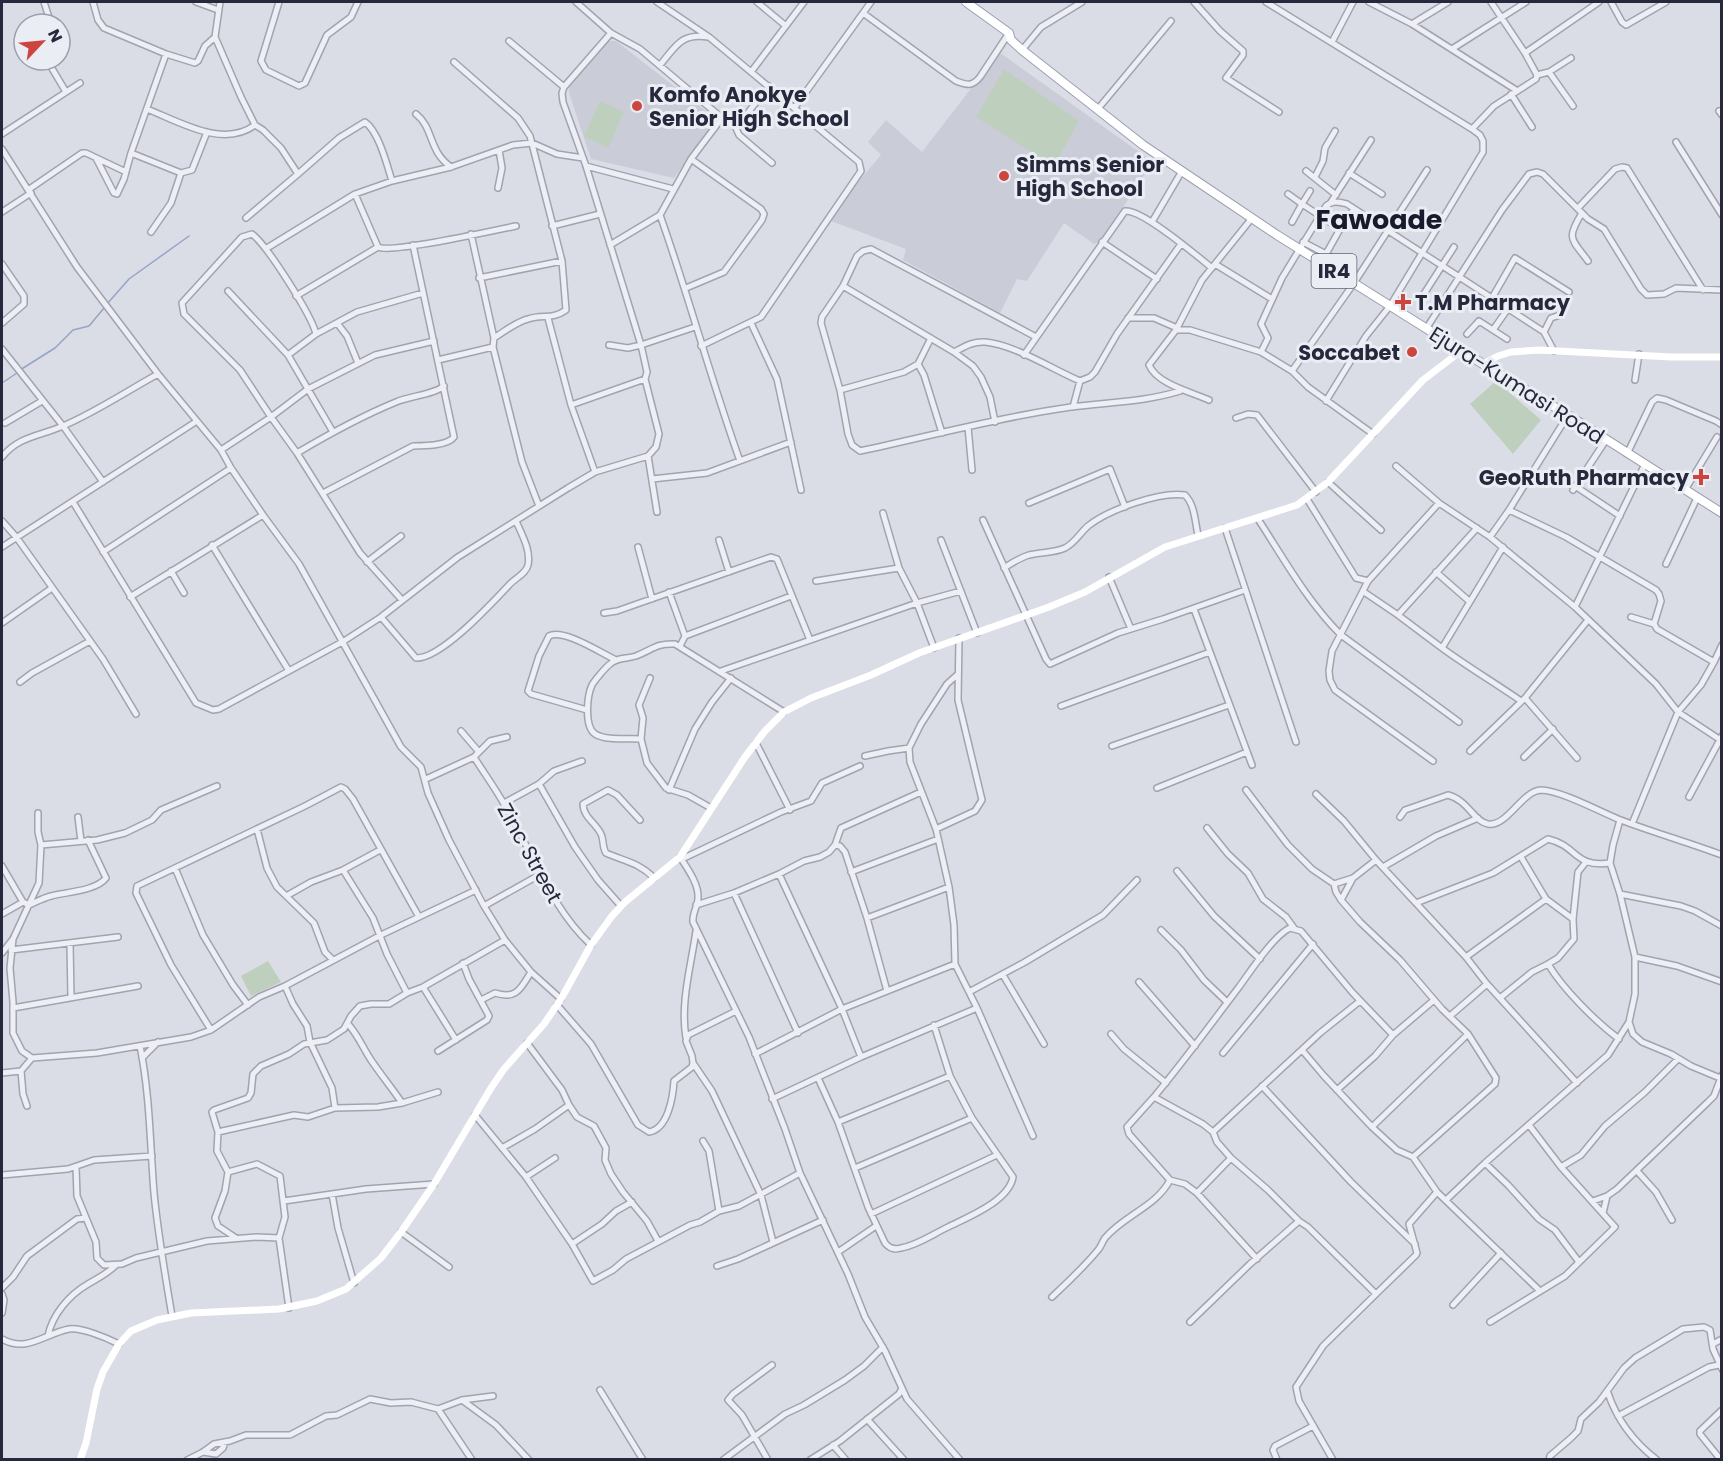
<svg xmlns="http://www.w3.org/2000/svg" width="1723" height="1461" font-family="Poppins,sans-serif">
	<rect width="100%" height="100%" fill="#dbdde6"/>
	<path fill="#caccd8" d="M606 41H616L716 119 674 178 591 159 569 93V87Z
		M999 52 1153 162 1100 242 1094 244 1064 223 1027 281 1017 279 1000 313 903 260 906 249 831 221 852 189 881 155 868 142 886 120 922 152Z"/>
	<path fill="#bed0bd" d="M1004 69 1079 121 1054 166 976 117Z
		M600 101 624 112 608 148 584 136Z
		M1496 381 1541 420 1513 454 1470 404Z
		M268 961 281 982 251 996 241 976Z"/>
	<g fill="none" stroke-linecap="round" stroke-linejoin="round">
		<path stroke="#96a4c6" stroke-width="1.5" d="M107 304 129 279 189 236
			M20 370 55 348 73 330 89 326 104 308
			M2 383 17 373"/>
		<defs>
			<path id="street" d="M44 2 51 24
				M93 2 98 20 104 28 166 54 195 63 198 61 205 46 215 37
				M196 2 218 10
				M220 2 215 37 241 97 255 125 263 130 281 148 298 174 339 138 365 122C379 132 387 165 392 181
				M279 2 261 61 266 70 299 86 305 83 327 35 351 17 358 2
				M576 2 611 33 640 49 722 118
				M657 2 709 37 859 162 861 171 761 317 701 346
				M757 2 786 26
				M1194 2 1220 31 1243 51V55L1226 78 1279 112
				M1266 2 1472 129 1480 135 1483 141V152L1390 306 1366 336 1326 401
				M1369 2 1412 24 1516 90
				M1611 2 1622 22 1626 25 1666 2
				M863 13 956 81C967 85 972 87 980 77L1009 33
				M1412 24 1448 2
				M509 41 564 87
				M1332 42 1353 2
				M1452 49 1526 2
				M1022 50 1041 27 1082 2
				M1525 53 1599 2
				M47 60 66 92
				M454 62 518 118 530 136 562 261 566 310C552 320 543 314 528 319 516 322 505 331 494 338
				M660 65C676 46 681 33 708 37
				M751 72 804 2
				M1549 72 1573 106
				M1537 75 1549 72 1571 58
				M1511 94 1532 127
				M795 107 871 2
				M147 109C178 121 223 149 255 125
				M1097 110 1171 21
				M1719 111 1722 115
				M416 114C434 128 428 151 451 167
				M735 126 739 135 772 163
				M1472 129 1494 106 1536 79 1537 75 1525 53 1491 2
				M2 134 80 83
				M1676 142 1722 215
				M2 149 77 267 158 374 221 450 231 468 263 515 299 564 401 747 421 767 428 793 449 840 484 906 505 940 531 972 561 999
				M131 153 181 173 192 170 207 132
				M96 158 114 193 117 194 124 179 131 153 166 54
				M586 166 673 189
				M1306 171 1336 195
				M1349 173 1382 194
				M1315 177 1323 161 1325 148 1335 131
				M498 188 502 168 499 150
				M28 190 82 153H86L126 172
				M355 194 378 247
				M1288 194 1302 204 1310 191
				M1331 202 1371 140
				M1578 208 1615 169 1622 167 1627 168 1703 290
				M2 212 31 193
				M1582 213C1566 239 1571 238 1588 261
				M660 215C689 297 711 380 740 461
				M246 218 298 174
				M1152 222 1182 171
				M1292 222 1302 204 1340 229 1326 254 1303 242
				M552 226 600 214
				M1340 229 1354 209
				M151 232 171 203 181 173
				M471 234 494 338 493 347 522 462 539 506
				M1102 242 1157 279
				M610 245 660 215 691 159 722 118 735 126 739 124 769 86
				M267 248 355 194 392 181 451 167 513 145 532 143 557 154 583 158
				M1326 254 1350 270
				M2 264 24 296V304L2 323
				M1215 264 1272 299
				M479 278 562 261
				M843 286 954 352 973 366 981 377 990 397 995 422
				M686 288 724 272 762 220 764 214 761 209 691 159
				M228 291 288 355 333 432
				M296 296 378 247C391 254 495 230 516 226
				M1422 297 1454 247
				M1492 298 1515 258 1569 292
				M548 318 571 405
				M1128 318H1154L1177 328
				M337 323 347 336 358 363
				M751 323 777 379 801 490
				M1426 329 1502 210 1529 174 1537 172 1543 174 1588 219 1604 229 1641 289 1647 295 1664 294 1676 288 1722 290
				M1176 330H1190L1261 352 1292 371 1308 387 1373 434
				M1493 330 1507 310
				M1544 332 1551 318 1560 315
				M316 334C312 316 267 245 252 234L242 237 182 303 184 314 240 370 271 417 297 453 360 553 402 600
				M1467 334 1479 321 1507 339
				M1036 337 871 249 863 251 857 256 843 286 822 317 821 323 840 390 848 434 852 445 860 451C930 436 1001 417 1071 407 1109 402 1144 402 1180 391
				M609 345 628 348 641 345 586 166 563 102 562 93 564 87 611 33
				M2 349 63 426 103 482
				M954 352C964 347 973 341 985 342 1013 344 1054 370 1080 381L1073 407
				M1261 352 1268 338 1261 324 1282 278 1326 206C1333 200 1338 202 1347 204L1544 332 1554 351
				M288 355 316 334 357 312 423 293
				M1024 355 1125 211C1142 209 1196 255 1212 268
				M438 360 493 347
				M918 364 924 375 942 433
				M1292 371 1354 283 1427 170
				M1635 380 1639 354
				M1080 381 1090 377 1095 372 1117 334 1181 244
				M840 390 904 372 918 364 931 338
				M1209 400C1191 392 1157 384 1149 365L1176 330 1202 280 1252 218
				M1236 418 1248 414 1257 415 1316 492
				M5 423 42 401
				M968 427 972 470
				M221 450 271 417 308 389 375 355 434 341
				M297 453C329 434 362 416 396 402 410 396 435 394 444 386
				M1627 454 1652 402 1657 398 1666 400 1716 421 1722 425
				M648 456 657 512
				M2 457C19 436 40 436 63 426 96 412 127 391 158 374
				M1396 466 1439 503
				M595 472 571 405 645 379
				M652 479 707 473 791 442
				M1328 482 1381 530
				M1575 486 1620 516
				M1573 490 1606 440
				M1685 490 1717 437
				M323 493 413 446C424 446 447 446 454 437L413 245
				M1307 499 1356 578 1368 581
				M73 502 196 703 213 710 219 709 344 641 381 617 458 557 568 488 595 472 648 456 656 447 659 434 645 379 647 372 641 345 695 327
				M1029 503 1110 469 1125 507
				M1509 510 1566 537 1656 590 1659 594 1661 601 1654 624 1657 629 1714 662
				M883 513 899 568 917 603 934 648
				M1258 519C1284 559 1307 601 1341 635L1459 722
				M983 520 1046 659 1050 664 1118 633 1163 619 1245 590
				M2 521 17 538 103 659 136 714
				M1225 528 1296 742
				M1490 537 1509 510 1568 415
				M719 540 729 572
				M941 540 977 633
				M212 545 289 671
				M2 547 197 421
				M638 547 652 599
				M1503 547 1442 648C1468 667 1495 683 1521 701
				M103 552 231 468
				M367 562 401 536
				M1666 564 1697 498
				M1004 568C1012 563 1019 558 1029 555 1041 552 1054 553 1065 548 1075 543 1080 533 1088 526 1108 510 1160 491 1185 495 1195 505 1195 522 1198 535
				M171 571 184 593
				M1436 572 1469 601
				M1109 577 1131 629
				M816 581 899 568
				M669 592 685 636 680 646
				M1364 592 1398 615 1477 528
				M130 597 263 515
				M1575 607 1645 464
				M1194 609 1252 765
				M604 613 617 611 771 557 777 559 810 640
				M1398 615 1442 648
				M381 617 416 658C441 659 492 603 509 585 515 578 526 574 528 565 531 550 522 535 516 521
				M1631 617 1654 624
				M2 623 52 588
				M685 636 791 596
				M721 671 917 603 961 591
				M957 675 947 684 921 724 909 748 910 762 936 829 949 887 954 925 955 964 977 1008 1033 1136
				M20 682 32 673 90 641
				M1525 698 1577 758
				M1061 706 1210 652
				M587 710 531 694 528 691 539 656 549 636C563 628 601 653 616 660
				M461 731 479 752
				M641 739 643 718 639 705 650 678
				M756 743 790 810
				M1112 746 1229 705
				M1470 751 1525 698 1588 620
				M865 756 888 751 909 748
				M474 757C484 773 495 788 504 804 532 851 550 907 591 945
				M1524 757 1553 729
				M1433 761 1335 690 1330 680 1329 671 1332 651 1368 581 1439 503 1490 537 1575 607 1656 684 1678 712 1722 741
				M426 779 474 757 490 741 507 737
				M539 784 554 771 582 761
				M1157 788 1247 752
				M669 790 695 729 712 702 731 678
				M1246 790 1288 845 1312 869 1334 884 1336 892 1341 900 1360 922 1400 960 1442 1009 1468 1034 1496 1078 1495 1084 1413 1157
				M1316 794 1344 821 1376 860 1466 957 1487 984 1577 1083
				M1689 797 1722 736
				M504 803 539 784 575 847 598 880 621 906
				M711 808 688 795 666 788 647 763 641 739C627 738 607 741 595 734 584 726 587 696 592 685 595 680 605 668 610 664 617 657 627 659 636 656 652 650 656 643 675 644L784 712
				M78 817 81 841
				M1400 817 1405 810 1448 795C1468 800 1474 822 1488 824 1507 827 1522 791 1541 790 1559 790 1599 811 1618 819 1652 832 1687 842 1722 855
				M640 820 617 795 608 790 583 804C583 817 596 823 601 834 604 840 602 847 606 853 624 861 640 863 654 878
				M1632 824 1678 712 1701 685 1714 662 1722 645
				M1207 828 1228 854 1248 873 1263 899 1286 917 1294 928
				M257 829 267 868 277 887 314 923 325 952 333 960
				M936 829 975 811 982 800 958 700 959 638
				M41 845 97 840 125 833 152 820 161 810 217 786
				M835 845 840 846 845 852 867 918 949 887
				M680 857C687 868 699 884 698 898 698 906 692 913 693 922L749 1037 785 1129 800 1173 848 1274 865 1317 885 1351 907 1399 960 1460
				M1521 857 1546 899 1573 919
				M682 859 781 812 811 801 822 783 860 766
				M1586 862 1578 872 1573 919 1574 939 1558 958 1548 964C1563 989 1596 1022 1619 1039
				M2 866 23 902 29 905C36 902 43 898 51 896 66 892 96 891 106 878L88 840
				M1383 867 1436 836 1478 818
				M175 868 203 935 233 985 248 1005
				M343 870 373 918 387 954 407 993
				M1177 871 1214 916 1260 959
				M851 872 938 839
				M779 874 842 1009 861 1057
				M1334 884 1353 878 1376 860
				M734 893 798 1033
				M1620 894 1681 906 1695 911 1722 926
				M288 895 311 882 343 870 380 850
				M1341 900 1353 878
				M1416 903 1493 873 1548 839C1578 846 1574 868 1610 863
				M696 905 734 893 779 874 804 861 820 857 829 852 835 845 841 828 921 792
				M484 906 541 874
				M2 914 23 902
				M867 918 887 991
				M1161 930 1181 950 1204 980 1227 1002
				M13 939 10 968 13 1002V1033L22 1051 32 1058 97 1053 191 1037 211 1030 259 997 285 986 381 935 476 890
				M70 943 71 998
				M11 950 118 937
				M2 953 13 939 39 883 41 845 38 832V813
				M1466 957 1546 899
				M1635 957 1677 966 1722 982
				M1003 975 1044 1044
				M1139 982 1195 1046
				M285 986 293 1004 307 1026 310 1042 332 1088 335 1108
				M423 987 456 1040
				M969 992 1025 962 1103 915 1137 880
				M1500 998 1532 972 1548 964
				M481 1000 495 993C517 1000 521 988 531 972
				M557 1005 591 1044 638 1125 649 1132C668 1129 673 1097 674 1081L692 1067 693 1063
				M13 1008 138 986
				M736 1011 688 1035 686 1041 692 1056 693 1063 712 1091 761 1195 773 1242
				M1450 1016 1487 984
				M1629 1022 1633 1034 1642 1042 1671 1054 1691 1066 1720 1078
				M348 1024C358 1035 363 1048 371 1060 381 1075 392 1088 402 1103
				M211 1030 171 965 136 893 137 886 305 806 341 787 345 789 353 799 419 917
				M1111 1034 1124 1049 1166 1083
				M686 1038C680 1003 691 966 696 931
				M140 1046C150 1095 150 1144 154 1193 158 1234 165 1275 172 1316
				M1302 1050 1324 1076 1372 1127 1397 1150 1413 1157 1437 1192 1540 1291
				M438 1051 487 1020 489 1016 469 979 463 963
				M1223 1053 1313 944
				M755 1054 842 1009 955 964
				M142 1058 158 1042
				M2 1073 21 1071
				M818 1078 838 1122 950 1076
				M1262 1086 1351 1182 1415 1244
				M1337 1090 1375 1056 1393 1035 1434 1000
				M1154 1097C1184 1061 1211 1024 1239 987 1250 972 1274 935 1290 928L1301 931 1352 992 1393 1035
				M772 1099 861 1057 977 1008
				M569 1105 577 1117 594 1126 606 1148 605 1160 611 1174 623 1192 647 1221 658 1241
				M27 1106 23 1094 21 1071 32 1058
				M475 1115 526 1177 555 1158
				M838 1122 868 1207 885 1243C889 1248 895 1250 901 1248 918 1245 933 1234 948 1227 968 1217 1009 1201 1013 1177L972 1118 950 1076 934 1025
				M1372 1127 1468 1034
				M218 1132 294 1115 308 1117 335 1108 378 1107 402 1103 438 1092
				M1213 1132 1320 1033 1360 1001
				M703 1141 709 1151 719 1211
				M502 1148 535 1129 569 1105 562 1090 527 1043
				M1485 1163 1508 1185 1539 1219 1555 1230 1579 1262
				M76 1167 77 1196 96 1242 97 1258 104 1265 122 1264 136 1258 207 1241 257 1237 279 1238 289 1308
				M1561 1167 1581 1155 1605 1126 1645 1092 1678 1059
				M855 1168 972 1118
				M1637 1171 1656 1192 1672 1220
				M228 1172 257 1164 280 1176 285 1217 279 1238
				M2 1175 68 1169 94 1160 152 1156
				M526 1177 572 1244 593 1281 613 1270 626 1259 690 1225 700 1222 719 1211 739 1206 800 1173
				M1197 1193 1231 1158
				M332 1194 338 1228 354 1283
				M1446 1200 1485 1163 1608 1055 1629 1022 1635 994V957L1620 894 1610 863 1613 845 1620 820
				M284 1201 366 1189 434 1184
				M1593 1201 1607 1196 1617 1189 1708 1102 1714 1096 1722 1075
				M1603 1213 1607 1196
				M871 1214 997 1155
				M401 1232 449 1267
				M236 1238 218 1226 215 1218 225 1191 228 1172 217 1151 218 1132 212 1112 214 1110 248 1098 251 1093 253 1074 261 1066 289 1054 304 1044 327 1040 344 1029 351 1016 360 1006 371 1004H389L407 993 423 987 505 940
				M572 1244 602 1224 616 1211 632 1202
				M838 1252 876 1226
				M1257 1259 1197 1193 1185 1184 1170 1180 1129 1134 1127 1127 1154 1097 1203 1124 1213 1132 1217 1142 1231 1158 1268 1190 1299 1221 1308 1227 1376 1294 1323 1346 1296 1387 1299 1401 1333 1460
				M717 1266 738 1259 823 1220
				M2 1288 13 1277 27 1256 77 1219 86 1218
				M2 1294 4 1300 2 1313
				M1376 1294 1416 1255 1417 1253 1409 1224 1437 1192
				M1052 1297C1068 1282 1084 1267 1098 1250 1101 1247 1102 1242 1105 1238 1124 1215 1156 1207 1170 1180
				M1453 1305 1501 1253
				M1190 1322 1250 1264 1299 1221
				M1490 1322 1565 1276 1615 1227 1561 1167 1529 1125
				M48 1336C52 1315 69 1295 88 1284 98 1278 107 1274 116 1265
				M2 1339C27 1353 44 1334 69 1329 81 1327 107 1338 119 1344
				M1713 1344 1722 1339
				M600 1390 643 1460
				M1608 1393C1617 1420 1635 1443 1657 1460
				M462 1400 496 1425 529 1460
				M438 1409 472 1460
				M1618 1416 1709 1367 1719 1365
				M867 1419 904 1460
				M833 1445 846 1460
				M203 1452 216 1454 223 1448 225 1442
				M187 1460 203 1452 214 1444 230 1441 246 1435H290L326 1416 337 1415 370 1399 391 1403 411 1402 438 1409 462 1400 493 1396
				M723 1460 785 1414 804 1405 845 1380 864 1366 883 1347
				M768 1460 742 1415 728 1400 733 1394 772 1365
				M810 1460 840 1441 899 1394 901 1390
				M1277 1460 1273 1450 1275 1446 1313 1426
				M1549 1460 1550 1456 1571 1438 1578 1431 1581 1419 1599 1402 1624 1368 1635 1358 1683 1329 1704 1327 1710 1330 1713 1349 1722 1369
				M1721 1460 1700 1434V1431L1722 1410"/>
			<path id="primary" d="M966 2 1009 33 1011 40 1022 50 1143 145 1277 235 1483 364 1568 415 1722 513"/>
		</defs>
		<use href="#street" stroke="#a1a3b0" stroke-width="8"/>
		<use href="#primary" stroke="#9b9fb1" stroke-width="10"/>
		<use href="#street" stroke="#eeeff4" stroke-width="5"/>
		<path stroke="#fff" stroke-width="7" d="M1483 364 1498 356 1511 352 1539 350 1671 357H1722
			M80 1460 86 1443 97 1389 103 1372 119 1344 131 1331 157 1320 191 1313 279 1309 317 1301 346 1289 381 1258 401 1232 434 1184 491 1088 504 1069 544 1024 561 999 591 945 612 916 625 902 680 857 745 757 765 731 784 712 811 698 871 675 919 653 1049 607 1085 592 1165 547 1297 505 1328 482 1423 380 1461 351"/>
		<use href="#primary" stroke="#fff" stroke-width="8"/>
	</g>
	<g fill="#cd453f" stroke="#ebedf4" stroke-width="2">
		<circle cx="637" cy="106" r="6"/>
		<circle cx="1004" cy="176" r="6"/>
		<path d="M1400 293h6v6h6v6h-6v6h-6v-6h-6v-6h6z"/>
		<circle cx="1412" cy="352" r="6"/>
		<path d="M1698 468h6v6h6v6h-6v6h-6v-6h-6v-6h6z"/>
	</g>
	<g text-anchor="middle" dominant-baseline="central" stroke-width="6" stroke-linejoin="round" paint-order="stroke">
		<rect fill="#ebedf4" stroke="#616473" stroke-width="1.5" x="1311.5" y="254" width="45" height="34" rx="4.5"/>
		<g font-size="20" font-weight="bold" fill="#26293c">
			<text x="1334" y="271">IR4</text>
		</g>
		<g font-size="21" font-weight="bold" fill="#26293c" stroke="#ebedf4" text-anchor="start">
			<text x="649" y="94">Komfo Anokye<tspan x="649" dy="24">Senior High School</tspan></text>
			<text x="1016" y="164">Simms Senior<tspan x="1016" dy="24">High School</tspan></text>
			<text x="1415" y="302">T.M Pharmacy</text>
			<text x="1400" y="352" text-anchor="end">Soccabet</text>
			<text x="1689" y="477" text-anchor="end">GeoRuth Pharmacy</text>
		</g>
		<g font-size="21" fill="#26293c" stroke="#ebedf4">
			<text transform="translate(1517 385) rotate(32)">Ejura-Kumasi Road</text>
			<text transform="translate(530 853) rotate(61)">Zinc Street</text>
		</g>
		<g font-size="27" font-weight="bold" fill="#181b2c" stroke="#ebedf4">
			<text x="1379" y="219">Fawoade</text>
		</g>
	</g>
	<rect width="1723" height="1461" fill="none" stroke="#26293c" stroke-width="6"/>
	<g transform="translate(42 42) rotate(64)"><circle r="28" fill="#ebedf4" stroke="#9c9faa" stroke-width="1.5"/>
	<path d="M0-4.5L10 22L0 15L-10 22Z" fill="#cd453f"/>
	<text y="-9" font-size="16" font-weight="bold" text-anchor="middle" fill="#26293c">N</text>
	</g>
</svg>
